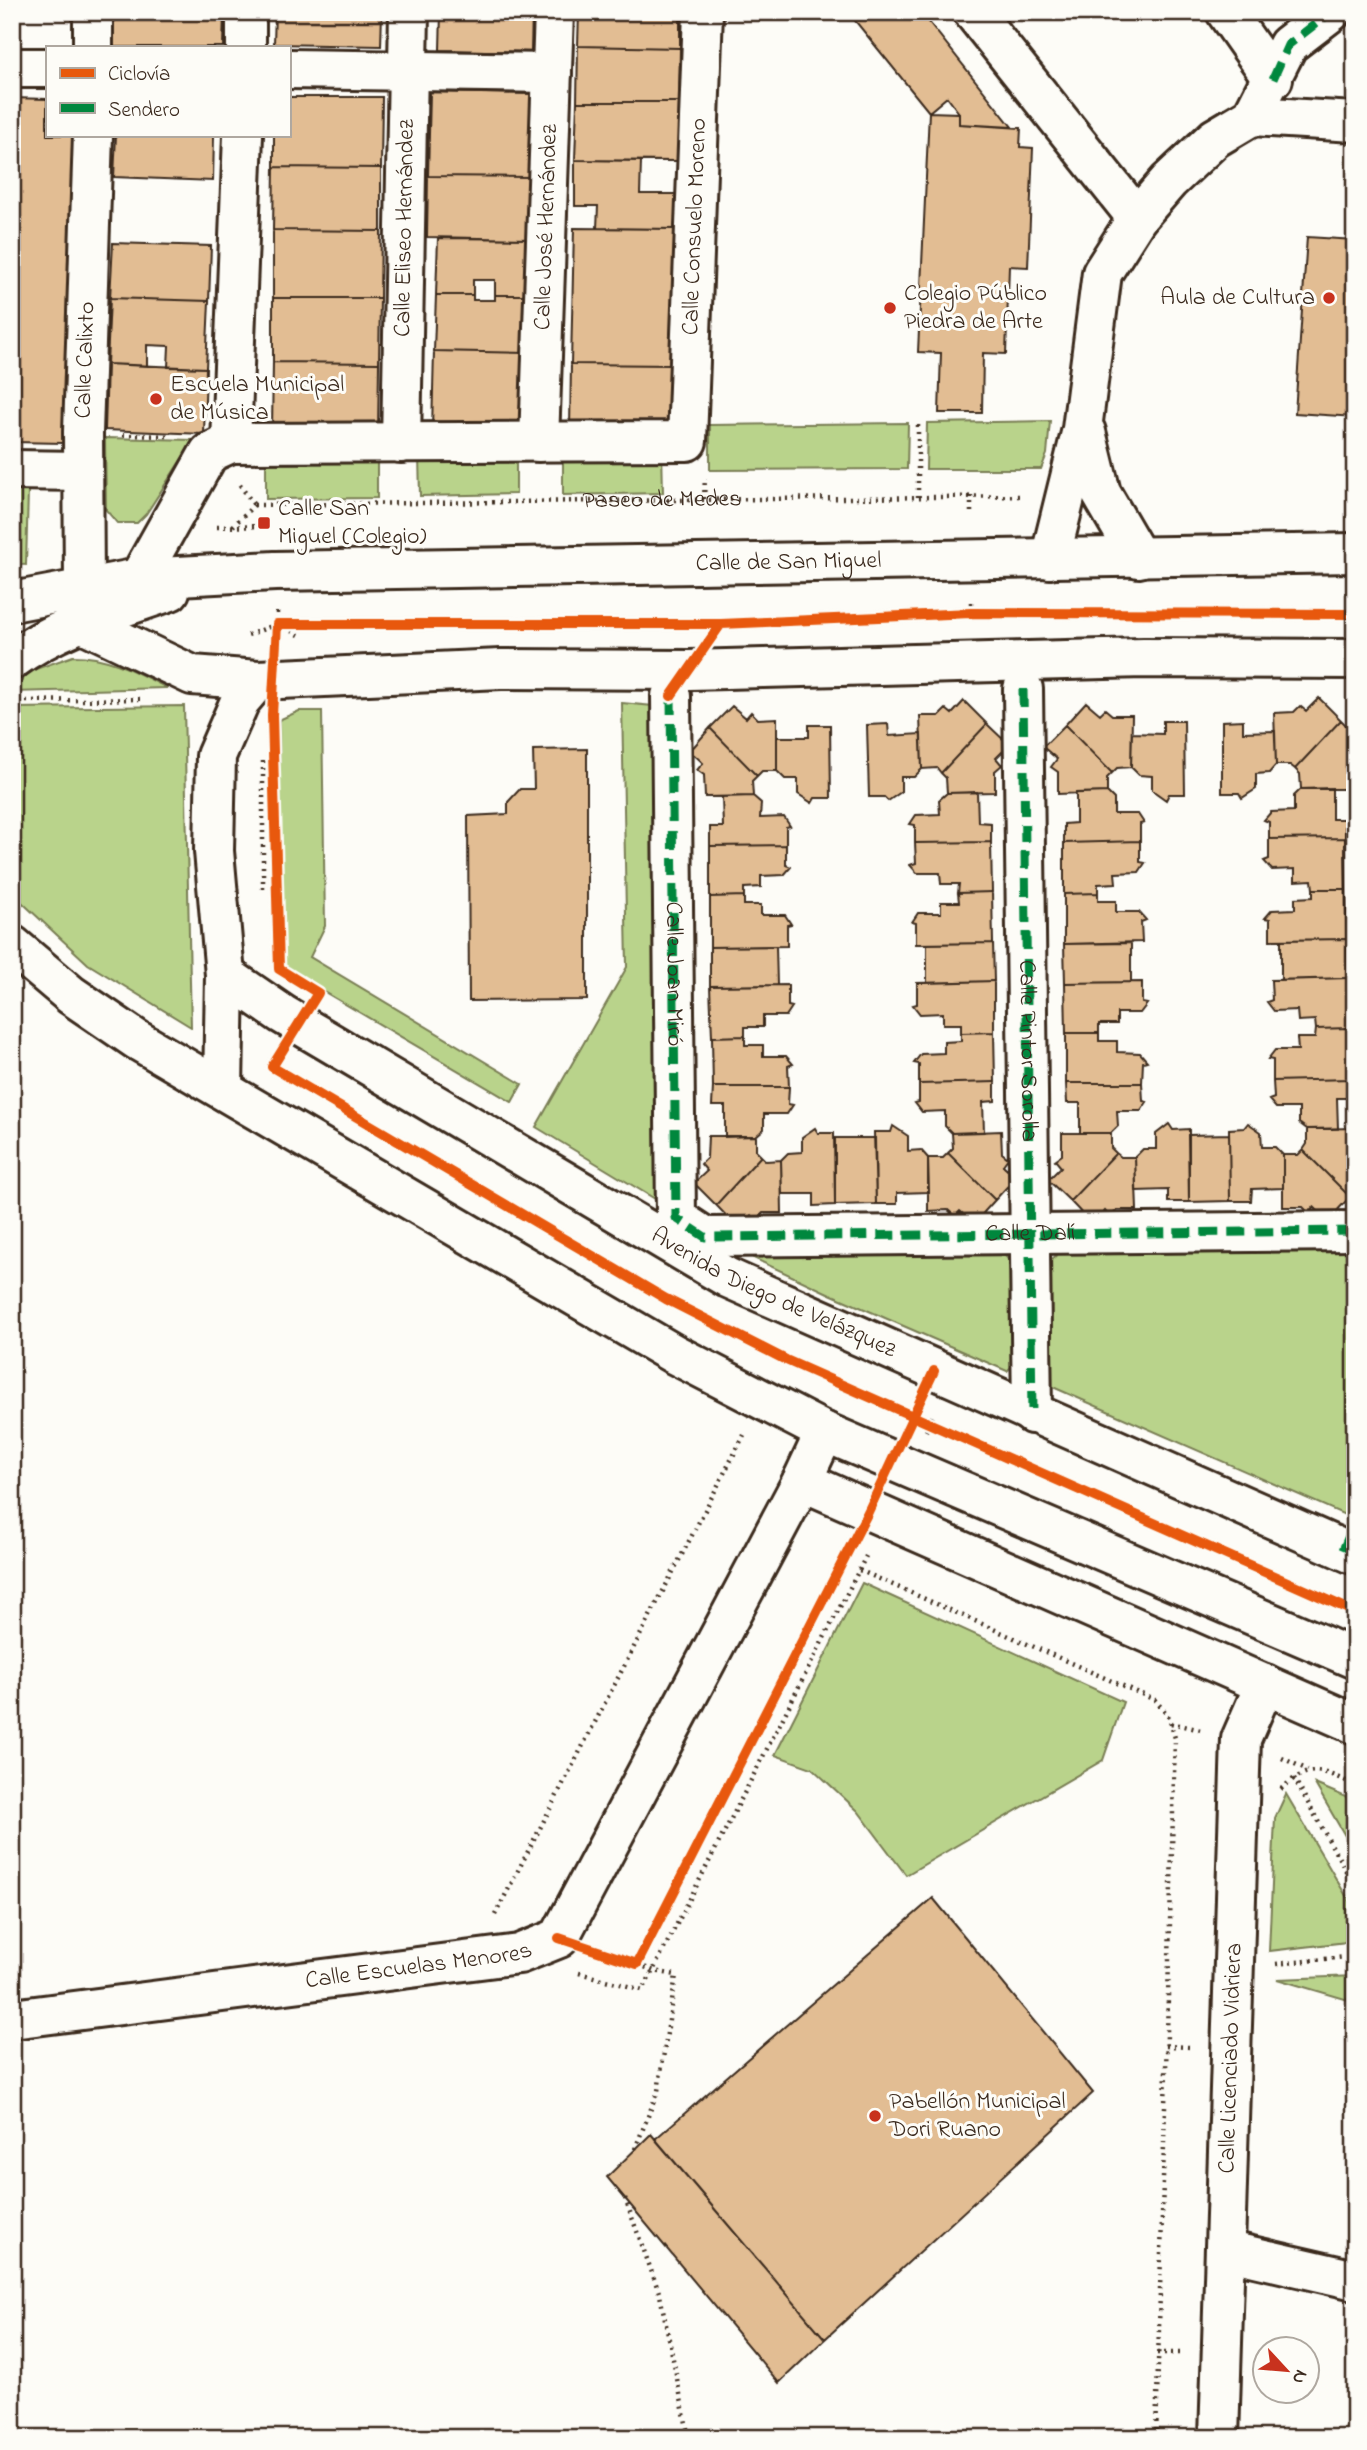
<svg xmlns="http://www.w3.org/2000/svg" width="1367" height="2450" font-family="'Indie Flower',sans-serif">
	<rect width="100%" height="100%" fill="#fdfcf7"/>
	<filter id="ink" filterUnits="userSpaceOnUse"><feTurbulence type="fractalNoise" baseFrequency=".0143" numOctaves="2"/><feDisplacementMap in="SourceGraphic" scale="14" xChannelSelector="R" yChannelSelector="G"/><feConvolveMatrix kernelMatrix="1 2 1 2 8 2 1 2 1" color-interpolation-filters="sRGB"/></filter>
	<g filter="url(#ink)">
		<path fill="#b9d38b" stroke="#7a7e54" stroke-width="2" d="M1050 421 1047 454 1041 469H926L927 423Z
			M908 423 907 469 710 470V425Z
			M105 438 194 440 146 514 137 523H117L106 510Z
			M662 449 663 493 563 495V452Z
			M516 453V494L420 496 419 455Z
			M377 456V498L266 499V457Z
			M12 487 28 491 26 565 12 564Z
			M73 656C109 656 136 672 167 688L12 692 30 671Z
			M622 703 653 706 665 1205 536 1127 627 967Z
			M184 706 191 1027 88 964 12 893V708Z
			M299 711H322L325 926 310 957 522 1084 512 1102 282 967 279 720Z
			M1355 1239V1492L1345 1515 1046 1384 1044 1267 1070 1242Z
			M989 1240 1017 1268V1361L1007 1371 830 1294 730 1247Z
			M862 1583 1123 1702 1103 1760 906 1875 858 1811 812 1768 775 1755Z
			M1315 1784 1355 1801V1853Z
			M1286 1794 1355 1911V1941L1269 1951 1275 1818Z
			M1355 1976V2002L1277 1979Z"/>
		<path fill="#e2bd93" stroke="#3b2a1e" stroke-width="2" d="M114 12H224L223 47H113Z
			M275 12H382L381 46 274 44Z
			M441 12H532L531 52 440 50Z
			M579 12H680V48L578 46Z
			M848 12H921L1012 127 959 124V113L947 97 929 112Z
			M578 46 680 48 679 102H577Z
			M430 92 536 94 534 177 428 176Z
			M289 97H382L381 168 274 167V135H289Z
			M12 98 47 99V135H74L64 443 12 442Z
			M577 102H679L678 161 575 160Z
			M929 112 959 113V124L1021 128 1020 147 1033 148 1028 267 1009 266 1006 354 983 353 982 413H939L941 353 918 352Z
			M116 135H214L213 181 114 177Z
			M575 160 641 161 640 194H676V229L597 228 598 206H575Z
			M274 167 381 168V231L273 230Z
			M428 176 534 177 532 239 427 237Z
			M574 228 676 229 673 365 571 364Z
			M273 230 381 231 380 298H273Z
			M1307 237 1355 240V356L1351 381H1355V417L1295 413Z
			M438 238 532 239 530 295H495V280H473V295H436Z
			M113 243 211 246 209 301 110 298Z
			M436 295H473V300H495V295H530L528 353 434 351Z
			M110 298 209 301 206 368 168 367 169 346 147 345V366L107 364Z
			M273 298H380L379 363 273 362Z
			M434 351 528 353 526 432 432 430Z
			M273 362 379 363 378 432 272 431Z
			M107 364 206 368 204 434 105 430Z
			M571 364 673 365 671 431 570 430Z
			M1319 698 1341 720 1295 769 1290 765H1276L1274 713 1294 712 1300 706 1306 711Z
			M964 701 987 724 941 773 937 768 922 769 920 716H939L946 709 952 714Z
			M1086 702 1100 714 1105 709 1112 715H1132L1131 767 1117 768 1112 773 1065 725Z
			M732 706 746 718 751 712 758 719 777 718V771H762L757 776 710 728Z
			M1243 720V732L1275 731 1276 765 1269 773 1256 774V789L1242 798 1239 793H1222V721Z
			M1341 720 1355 734V750L1349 754 1355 760 1350 767 1349 789H1301L1300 774 1295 769Z
			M1163 721H1184L1185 794H1169L1166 800 1152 790V776L1139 775 1131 767 1132 733 1163 734Z
			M888 724 889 736 921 734 922 769 914 777H901V792L888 801 884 797H869L867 725Z
			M987 724 1009 745 996 758 1002 765 995 771V792L947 793 946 778 941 773Z
			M809 725H830L831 798H815L812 803 798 794V779H785L777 771V737H809Z
			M1065 725 1112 773 1107 778V792L1058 794V772L1051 767 1057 759 1043 747Z
			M710 728 757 776 752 781 753 796 705 797 704 775 697 770 703 763 690 751Z
			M587 749V1000L469 1001 468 816 508 814V802L520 789H534L533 750Z
			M1332 788V819H1345V838L1269 839V822L1264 820 1271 812 1294 811V796L1301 789Z
			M977 792 978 822 991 823V842L915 843V825L910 824 916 815 940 814 939 800 947 793Z
			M1107 792 1114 799V814H1138L1144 823 1140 824V841L1064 843V824L1076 823V793Z
			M753 796 761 803 760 818 784 817 790 826 786 827V845L710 846V827H723L722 797Z
			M1345 838 1346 889H1313L1312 880 1295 881V869L1272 870 1264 861 1269 859V839Z
			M1140 841V862L1145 863 1139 872 1115 873 1116 883 1098 884V893L1064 894V843Z
			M991 842 992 892 958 893 959 884H941L940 873H917L910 865 916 863 915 843Z
			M786 845V865L791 867 784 875 761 876V887L744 888V896L710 897V846Z
			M1313 889H1346L1347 939 1270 940V919L1265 918 1272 910 1295 909V898L1313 897Z
			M992 892 993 943 916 944V923L912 922 918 913H941V902H959L958 893Z
			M1098 893V901H1116V912H1139L1146 920 1141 922 1142 942 1064 944V894Z
			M744 896V905H761V915H785L791 924 787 925V946L710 947V897Z
			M1347 939 1348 978 1281 980V940Z
			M993 943 994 981 927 983V944Z
			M1131 943V982L1065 983 1064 944Z
			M776 946 777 985 710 986V947Z
			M1348 978 1349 1028 1316 1029 1315 1020 1298 1021 1297 1010 1274 1011 1267 1002 1272 1000 1271 980Z
			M994 981V1032L961 1033V1024H943V1013L920 1014 913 1005 917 1004V983Z
			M1142 982V1003L1147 1004 1140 1013H1117V1024H1099V1033H1066L1065 983Z
			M788 985V1006L792 1007 786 1016H763V1027H745V1036L712 1037 710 986Z
			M1349 1028 1350 1079 1273 1081V1060L1268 1059 1275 1050H1298L1297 1038H1315L1316 1029Z
			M994 1032 995 1082 919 1084V1064L914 1063 921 1054 944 1053V1042L961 1041V1033Z
			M1066 1033H1099V1041H1117V1052L1140 1053 1147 1061 1143 1062 1142 1083H1066Z
			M745 1036V1045H763V1056H786L793 1064 788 1066 789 1087H713L712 1037Z
			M1350 1079V1098H1337L1338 1129H1307L1299 1123V1108H1276L1269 1100 1274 1098 1273 1081Z
			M995 1082V1101L983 1102 984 1132 952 1133 945 1126V1111L922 1112 915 1103 919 1102V1084Z
			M1066 1083H1142L1143 1101 1147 1102 1141 1111H1117L1118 1126 1111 1133H1080V1103H1067Z
			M713 1087H789L788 1104 793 1105 787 1114H764V1129L756 1136 725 1137V1106H712Z
			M1248 1123 1261 1132 1262 1147H1275L1283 1155V1188L1252 1189 1251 1201H1230L1229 1129 1244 1128Z
			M1169 1124 1173 1130 1189 1129V1202H1168V1190L1136 1191 1135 1157 1143 1149H1156V1134Z
			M893 1126 908 1136V1151L921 1150 928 1158 929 1192 897 1193V1204H876L874 1132H891Z
			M815 1128 818 1133H834L835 1205 814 1206V1194H782L781 1160 788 1153 802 1152V1137Z
			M1355 1128V1191L1350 1197 1303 1150 1307 1144V1129Z
			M1001 1131 1002 1153 1008 1158 1003 1165 1016 1177 995 1200 948 1153 953 1148 952 1133Z
			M1062 1133H1111V1148L1116 1153 1070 1201 1048 1180 1061 1167 1055 1160 1062 1155Z
			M1229 1134 1230 1201 1189 1202 1188 1135Z
			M708 1136H756V1151L761 1156 716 1205 694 1183 707 1171 701 1164 707 1158Z
			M835 1138H875L876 1204 835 1205Z
			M1303 1150 1350 1197 1328 1220 1314 1207 1309 1213 1303 1207H1283V1155H1298Z
			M948 1153 995 1200 974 1223 960 1211 955 1216 948 1210 928 1211V1158H943Z
			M1116 1153 1121 1157H1135L1137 1210H1117L1110 1216 1105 1211 1092 1224 1070 1201Z
			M761 1156 766 1161 781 1160 782 1213H763L756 1220 751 1215 737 1227 716 1205Z
			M933 1898 1093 2093 825 2339 655 2139Z
			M651 2134 825 2339 779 2383 607 2177Z"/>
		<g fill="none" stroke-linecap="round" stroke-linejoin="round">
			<defs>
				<g id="minor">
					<path d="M973 12 1137 218"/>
					<path d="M1226 12 1273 79"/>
					<path d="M93 47V12"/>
					<path d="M246 47V12"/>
					<path d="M12 68H47"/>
					<path d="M289 69 552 73"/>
					<path d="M1252 116 1355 122"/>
					<path d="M1086 432 1101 493 1139 558"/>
					<path id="s2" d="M539 442 554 12"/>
					<path d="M231 443 243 135"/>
					<path id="s3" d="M401 443 409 12"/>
					<path d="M12 470 83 471"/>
					<path d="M1050 559 1082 429 1102 273 1137 218 1169 181 1215 138 1252 116 1288 45 1331 12"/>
					<path id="s4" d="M139 578 209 453 231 443 687 441 703 12"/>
					<path id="s5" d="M84 588 83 432 93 135"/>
					<path d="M81 622 192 675 258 680 501 669 690 670 1144 658 1355 659"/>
					<path id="s6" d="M1023 689 1032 1414"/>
					<path id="s7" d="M671 696 676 1218 705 1237 1355 1231"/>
					<path d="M12 945 71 995 137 1040 674 1354 825 1432 1355 1659"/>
					<path id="s8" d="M225 975 282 1014 728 1278 1355 1555"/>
					<path d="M223 1089 225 975 214 851 216 756 240 701 258 680"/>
					<path d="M802 1481 1355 1724"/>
					<path id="s9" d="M12 2019 519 1954 559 1938 802 1481 825 1432"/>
					<path d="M1225 2250 1355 2280"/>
					<path id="s10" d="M1219 2438 1241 1739 1265 1684"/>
				</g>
				<g id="major">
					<path id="s11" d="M12 602 139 578 275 571 1355 553"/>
					<path d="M12 660C58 625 116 610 170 591"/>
				</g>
			</defs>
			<use href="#minor" stroke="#3b2a1e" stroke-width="44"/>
			<use href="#major" stroke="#3b2a1e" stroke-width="44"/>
			<g stroke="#3b2a1e" stroke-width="4.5" stroke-dasharray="2 5" stroke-linecap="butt">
				<path d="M123 435 170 436"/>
				<path d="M240 485 254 505"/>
				<path d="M971 496V516"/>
				<path d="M918 497V423"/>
				<path d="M704 499 705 478"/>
				<path id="s1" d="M254 505 1023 496"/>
				<path d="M233 526 254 505"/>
				<path d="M217 527 268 526"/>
				<path d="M971 602V621"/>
				<path d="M277 612V624L299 635"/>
				<path d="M248 635 277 624"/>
				<path d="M26 701 140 699"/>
				<path d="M263 889V758"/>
				<path d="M926 1431 934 1413"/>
				<path d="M859 1570 866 1556"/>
				<path d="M1171 1723 1201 1730"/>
				<path d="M1282 1758 1308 1770"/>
				<path d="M1294 1778 1355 1887"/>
				<path d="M1281 1789C1312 1762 1320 1770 1355 1785"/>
				<path d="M495 1915 744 1435"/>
				<path d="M1276 1964 1355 1956"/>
				<path d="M579 1973 643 1990 859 1570 1155 1700 1168 1715 1175 1738 1156 2438"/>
				<path d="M1166 2046 1190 2047"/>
				<path d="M635 2149 658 2091 676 1975 654 1971 637 1964"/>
				<path d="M625 2198 660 2295 689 2438"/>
				<path d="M1157 2353H1181"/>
			</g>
			<use href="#minor" stroke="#fdfcf7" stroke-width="38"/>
			<use href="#major" stroke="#fdfcf7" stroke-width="38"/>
			<path stroke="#00873e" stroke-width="9" stroke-dasharray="18 9" stroke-linecap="butt" d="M1273 79 1288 45 1331 12
				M1023 689 1032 1414
				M671 696 676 1218 705 1237 1355 1231
				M1343 1550 1355 1522"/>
			<defs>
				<path id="cycleway" d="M1355 614 971 613 721 624H277L272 715 279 969 318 993 272 1067 666 1299 786 1360 1355 1612
					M671 696 721 624
					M559 1938 637 1964 868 1512 934 1371"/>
			</defs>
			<use href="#cycleway" stroke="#fdfcf7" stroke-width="15"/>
			<use href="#cycleway" stroke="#e8590c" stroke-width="10"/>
		</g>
	</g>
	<g fill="#c8321e" stroke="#fdfcf7" stroke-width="2.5">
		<circle cx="1329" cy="298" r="7"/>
		<circle cx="890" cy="308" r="7"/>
		<circle cx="156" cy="399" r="7"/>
		<rect x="257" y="516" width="14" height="14" rx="3.5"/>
		<circle cx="875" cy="2116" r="7"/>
	</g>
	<g text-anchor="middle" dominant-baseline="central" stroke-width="6" stroke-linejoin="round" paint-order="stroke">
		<g font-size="24" fill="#3b2a1e" stroke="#fdfcf7">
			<text stroke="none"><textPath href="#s2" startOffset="215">Calle José Hernández</textPath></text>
			<text stroke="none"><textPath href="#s4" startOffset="838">Calle Consuelo Moreno</textPath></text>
			<text stroke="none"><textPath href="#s3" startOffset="215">Calle Eliseo Hernández</textPath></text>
			<text stroke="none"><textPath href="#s5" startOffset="228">Calle Calixto</textPath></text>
			<text stroke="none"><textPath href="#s1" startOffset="408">Paseo de Medes</textPath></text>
			<text stroke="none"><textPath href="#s11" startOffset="779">Calle de San Miguel</textPath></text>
			<text stroke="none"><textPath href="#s7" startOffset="278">Calle Joan Miró</textPath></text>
			<text stroke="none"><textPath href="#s6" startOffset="362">Calle Pintor Sorolla</textPath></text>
			<text stroke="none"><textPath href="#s7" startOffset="882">Calle Dalí</textPath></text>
			<text stroke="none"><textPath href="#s8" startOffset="635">Avenida Diego de Velázquez</textPath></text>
			<text stroke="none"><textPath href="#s9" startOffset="410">Calle Escuelas Menores</textPath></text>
			<text stroke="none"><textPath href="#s10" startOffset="380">Calle Licenciado Vidriera</textPath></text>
		</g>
		<g font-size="24" fill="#3b2a1e" stroke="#fdfcf7" text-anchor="start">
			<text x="904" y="294">Colegio Público<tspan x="904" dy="28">Piedra de Arte</tspan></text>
			<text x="1315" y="298" text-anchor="end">Aula de Cultura</text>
			<text x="170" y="385">Escuela Municipal<tspan x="170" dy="28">de Música</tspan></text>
			<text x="278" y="509">Calle San<tspan x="278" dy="28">Miguel (Colegio)</tspan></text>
			<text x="889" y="2102">Pabellón Municipal<tspan x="889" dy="28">Dori Ruano</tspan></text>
		</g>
	</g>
	<rect width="1367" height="2450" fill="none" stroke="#fdfcf7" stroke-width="42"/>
	<rect x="21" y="21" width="1325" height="2408" fill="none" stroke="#3b2a1e" stroke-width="2.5" filter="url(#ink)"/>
	<rect x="46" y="46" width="245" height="91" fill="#fdfcf7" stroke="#afa8a0" stroke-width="2"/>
	<rect x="60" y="68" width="35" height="10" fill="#e8590c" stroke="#afa8a0" stroke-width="2"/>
	<text x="108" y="80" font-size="21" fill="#3b2a1e">Ciclovía</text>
	<rect x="60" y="103" width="35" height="10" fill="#00873e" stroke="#afa8a0" stroke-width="2"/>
	<text x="108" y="116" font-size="21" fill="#3b2a1e">Sendero</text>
	<g transform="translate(1286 2370) rotate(116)"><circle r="33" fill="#fdfcf7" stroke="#afa8a0" stroke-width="2"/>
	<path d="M0-5L12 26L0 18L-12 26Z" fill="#c8321e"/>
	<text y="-10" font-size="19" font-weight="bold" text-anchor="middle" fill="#3b2a1e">N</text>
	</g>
</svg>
